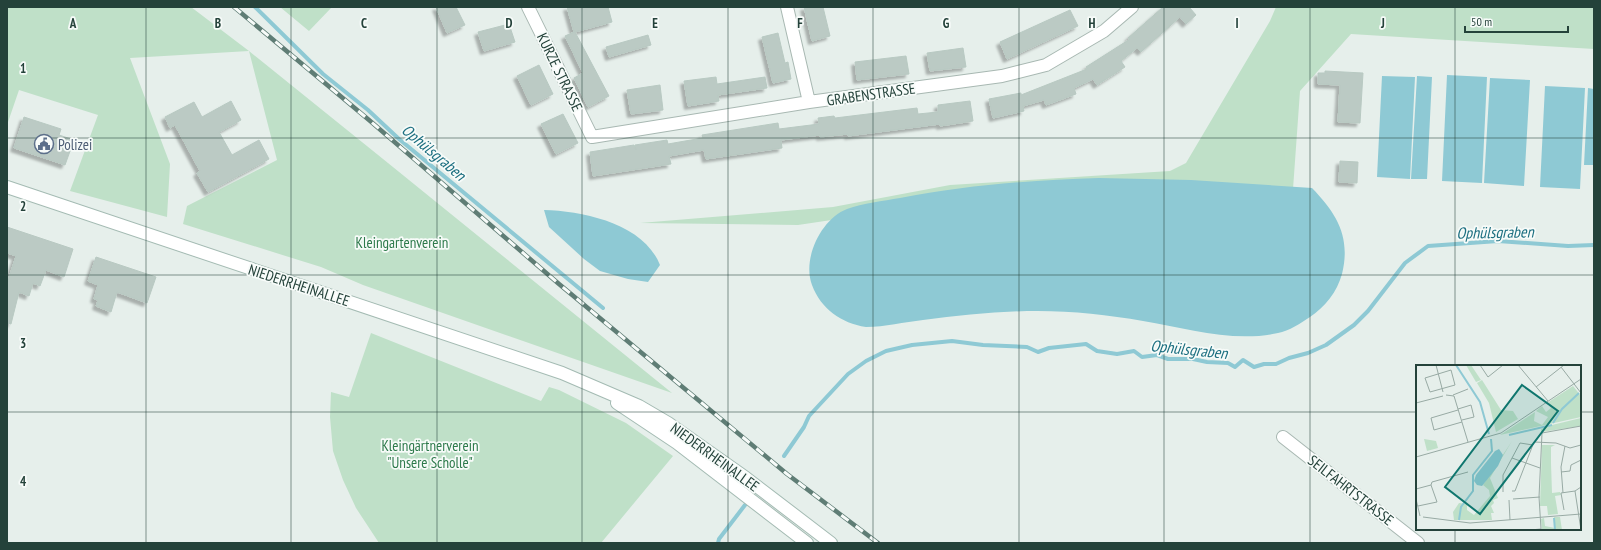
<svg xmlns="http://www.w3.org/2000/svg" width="1601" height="550" font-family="'PT Sans Narrow',sans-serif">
	<defs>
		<filter id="shadow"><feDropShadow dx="-3.5" dy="3.5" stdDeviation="1" flood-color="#0004"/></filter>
	</defs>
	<rect width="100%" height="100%" fill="#e6efeb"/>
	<path fill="#bfe0c8" d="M7 7H191L249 51 388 163 672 393 363 285 321 267 183 224 187 206 277 160 249 51 130 58 170 164 167 217 70 191 98 115 19 90 7 125Z
		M280 7H332L309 31Z
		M1276 7H1594V49L1351 34 1300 91 1293 189 959 201 798 225 640 223 833 207 950 185 1170 171 1186 163 1270 21Z
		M371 333 541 401 549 387 559 390 626 423 673 456 601 543H379L356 508 343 480 333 451 330 417 331 392 349 397Z"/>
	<path fill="#8ec9d4" d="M1447 75 1487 77 1482 183 1442 181Z
		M1382 76 1415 77 1410 179 1377 177Z
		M1417 76 1432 77 1427 179H1411Z
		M1490 78 1530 80 1524 186 1484 183Z
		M1545 86 1585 88 1580 189 1540 187Z
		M1588 88 1594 89V165H1584Z
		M1099 178 1191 180 1312 188C1337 214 1351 237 1342 274 1337 292 1325 307 1310 317 1301 323 1289 331 1278 333 1233 343 1187 328 1143 321 1109 315 1073 311 1038 311 1000 311 961 315 923 320 904 322 885 327 866 327 841 323 821 309 812 285 802 259 821 219 847 209 863 203 883 201 900 198 966 185 1032 180 1099 178Z
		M544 210C584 211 644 224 660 265L648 282 628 279 600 271 584 259 549 227Z"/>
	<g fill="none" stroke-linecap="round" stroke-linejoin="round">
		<path stroke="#8ec9d4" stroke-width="4" d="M255 7 323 74 368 110 399 139 603 308
			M784 456 804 427 809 416 848 374 866 361 886 351 912 345 952 341 983 345 1027 347 1038 352 1049 348 1086 344 1097 351 1117 354 1134 351 1142 357 1157 355 1168 359H1193L1207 362 1228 363 1235 367 1243 360 1254 367 1264 364H1276L1289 358 1308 353 1326 345 1354 325 1368 311 1405 263 1428 246 1498 241 1568 246 1594 245
			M718 543 719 539 745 505"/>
	</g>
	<path fill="#bbcac4" stroke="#b8c9c2" filter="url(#shadow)" d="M436 7H456L465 25 447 33Z
		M567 7H608L612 22 575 32 609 96 588 107 574 78 583 73 565 36 574 32Z
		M804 7H823L830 36 812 41Z
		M1163 7H1191L1190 8 1196 15 1186 24 1180 17 1141 52 1137 48 1121 61 1125 67 1097 85 1093 79 1074 88 1076 94 1046 105 1044 100 1023 106 1024 111 993 118 989 99 1021 93V95L1087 69 1086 67 1130 39 1128 38Z
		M1070 10 1078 26 1007 59 1000 42Z
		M509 24 515 42 484 51 478 32Z
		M778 33 785 63 788 62 791 79 773 83 762 37Z
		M648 35 651 45 609 57 606 47Z
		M963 48 966 67 930 71 927 53Z
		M906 56 909 74 857 80 855 62Z
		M539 65 553 94 531 105 517 76Z
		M1325 71 1363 73 1360 123 1338 122 1340 85 1318 84V73H1325Z
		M716 77 717 84 765 77 767 88 718 95 719 101 688 106 684 81Z
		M660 85 663 110 631 114 627 90Z
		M231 101 241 120 219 132 232 155 259 140 269 159 208 192 197 173 200 171 175 125 170 128 165 117 194 102 202 117Z
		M970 101 973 121 940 126V124L848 136V134L820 137V135L781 140 782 148 706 159 704 150 669 156 671 164 593 176 590 152 634 145 636 150 635 145 667 140 668 144 685 141 703 138 702 135 778 123 779 129 819 124 818 118 834 116 835 118 917 108 918 114 938 112V105Z
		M563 114 578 143 556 154 541 124Z
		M24 117 61 129 59 135 74 140 65 165 14 148Z
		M1340 161 1358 162 1357 183 1339 182Z
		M7 227 73 249 64 277 46 270 40 286 33 283 29 296 19 292 11 324 7 323V284L16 256 7 253Z
		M96 257 156 277 147 303 117 292 111 312 96 306 98 300 94 299 98 285 88 281Z"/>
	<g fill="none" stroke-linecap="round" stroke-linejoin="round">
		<defs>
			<path id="street" d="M528 7 592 137 809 102 1002 76 1046 65 1104 31 1132 7
				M787 7 809 102
				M1283 437 1418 543"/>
			<path id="secondary" d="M7 187 562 373 639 406 668 423 746 478 831 543
				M617 403 677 443 807 543"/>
		</defs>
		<use href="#street" stroke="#a8b8b2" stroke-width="14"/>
		<use href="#secondary" stroke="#a4bbb3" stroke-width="14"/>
		<use href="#street" stroke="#fff" stroke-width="12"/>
		<use href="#secondary" stroke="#fff" stroke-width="12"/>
		<defs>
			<path id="rail" d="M234 7 369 120 559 284 787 474 878 543"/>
		</defs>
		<use href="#rail" stroke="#5f7d75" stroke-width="4.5"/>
		<use href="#rail" stroke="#f7fbf9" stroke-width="3" stroke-dasharray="9" stroke-linecap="butt"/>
	</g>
	<path fill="none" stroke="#24423a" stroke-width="1" stroke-opacity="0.55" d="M146 7V543M291 7V543M437 7V543M582 7V543M728 7V543M873 7V543M1019 7V543M1164 7V543M1310 7V543M1455 7V366M7 138H1594M7 275H1594M7 412H1417M1580 412H1594M1455 529V543"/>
	<defs>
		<symbol id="civic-ring" viewBox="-11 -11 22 22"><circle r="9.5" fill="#f7fbf9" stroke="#5c6f8a" stroke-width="1.5"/><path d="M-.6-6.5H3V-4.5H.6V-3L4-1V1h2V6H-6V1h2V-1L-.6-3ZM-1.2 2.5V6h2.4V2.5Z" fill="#5c6f8a"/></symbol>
	</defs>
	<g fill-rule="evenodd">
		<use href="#civic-ring" x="33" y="133" width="22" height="22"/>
	</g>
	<g text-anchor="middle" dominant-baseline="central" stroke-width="3.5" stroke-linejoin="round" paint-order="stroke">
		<g font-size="15" fill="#24423a" stroke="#f7fbf9">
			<text transform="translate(560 72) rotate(64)">KURZE STRASSE</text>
			<text transform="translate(871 94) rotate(-8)">GRABENSTRASSE</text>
			<text transform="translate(299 285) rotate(18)">NIEDERRHEINALLEE</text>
			<text transform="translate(715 457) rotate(36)">NIEDERRHEINALLEE</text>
			<text transform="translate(1351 490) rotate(38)">SEILFAHRTSTRASSE</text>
		</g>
		<g font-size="15" fill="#4e5e75" stroke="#f7fbf9" text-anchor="start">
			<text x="58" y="144">Polizei</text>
		</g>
		<g font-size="15" fill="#2d7a4b" stroke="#f7fbf9">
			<text x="402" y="242">Kleingartenverein</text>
			<text x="430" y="445">Kleingärtnerverein<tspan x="430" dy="17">"Unsere Scholle"</tspan></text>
		</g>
		<g font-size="16" font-style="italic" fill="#1c6f80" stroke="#f7fbf9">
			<text transform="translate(434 152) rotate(40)">Ophülsgraben</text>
			<text transform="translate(1495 232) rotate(-1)">Ophülsgraben</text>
			<text transform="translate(1189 349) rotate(6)">Ophülsgraben</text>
		</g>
	</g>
	<g transform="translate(1416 365)">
		<rect width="165" height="165" fill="#e6efeb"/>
		<path d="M50 0H55L65 15 60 17ZM66 15 85 45 97 46 102 54 80 67 73 38 61 18ZM157 21 165 31V52L84 70 119 47 118 56 126 60 132 52 120 46 126 41 130 47 135 43 131 38ZM165 53V61L125 67V64L136 60ZM8 74 20 76 22 83 11 86ZM96 76 74 113 82 133 77 135 78 138 75 141 78 148H75L76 155H38L37 147 43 138 51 139V145L58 150 74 131 73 125 67 120ZM126 80H139L135 82V98L136 128 144 127 145 130 139 131 142 149 132 150 131 141H124ZM138 152H144L146 165H126L125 154 128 153 129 161 139 163Z" fill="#bfe0c8"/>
		<path d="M83 84 87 90 82 101 66 121 61 120 58 116 60 110 79 86Z" fill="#8ec9d4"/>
		<path fill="none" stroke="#8ec9d4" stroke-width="2" d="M40 0 64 37 73 69M137 58 146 44 163 28M93 70 136 60M138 153 139 165M43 155 45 142 57 126V110L76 86 75 74"/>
		<path fill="none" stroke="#98aaa4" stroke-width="1" d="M20 0 27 27M64 0 72 12 87 0M102 0 132 36M145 2 165 28M35 5 39 20 14 27 9 13ZM120 22 148 0M30 30 38 31 52 77M37 30 52 24M0 38 27 31M42 44 55 40 58 52 46 55M42 45 15 53 18 65 46 57M0 92 85 68 165 14M96 93 124 103M145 107 154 106 155 100 165 95M15 120 16 117 52 107M0 124 15 120 21 137 2 141M96 126H99L118 77 140 78 154 83 165 80M159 126 165 165M87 127V110L104 78 117 80M147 128 145 102 149 81M0 134 4 151M97 134 124 132M93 135 94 155M148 145 145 128 159 126 165 122M7 152 54 158 165 149M114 165 125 164 123 132 126 68 165 61"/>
		<path fill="#0f766e" fill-opacity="0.15" stroke="#0f766e" stroke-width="2" d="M106 20 142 46 64 149 29 122Z"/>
		<rect width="165" height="165" fill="none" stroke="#24423a" stroke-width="2"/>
	</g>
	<g font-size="13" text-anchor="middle" font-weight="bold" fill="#24423a" stroke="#f7fbf9" stroke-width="3.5" stroke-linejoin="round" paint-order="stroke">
		<text x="73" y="28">A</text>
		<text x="218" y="28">B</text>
		<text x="364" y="28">C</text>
		<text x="509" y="28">D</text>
		<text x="655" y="28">E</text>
		<text x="800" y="28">F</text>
		<text x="946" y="28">G</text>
		<text x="1092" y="28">H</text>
		<text x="1237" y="28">I</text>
		<text x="1383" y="28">J</text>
		<text x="23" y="73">1</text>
		<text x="23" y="211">2</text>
		<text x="23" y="348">3</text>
		<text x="23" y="486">4</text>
	</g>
	<rect width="1601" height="550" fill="none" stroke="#24423a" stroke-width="16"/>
	<path d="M1465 26v6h103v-6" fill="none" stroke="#24423a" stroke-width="2"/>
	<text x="1471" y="26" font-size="12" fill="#24423a" stroke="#f7fbf9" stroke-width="3" paint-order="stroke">50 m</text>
</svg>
